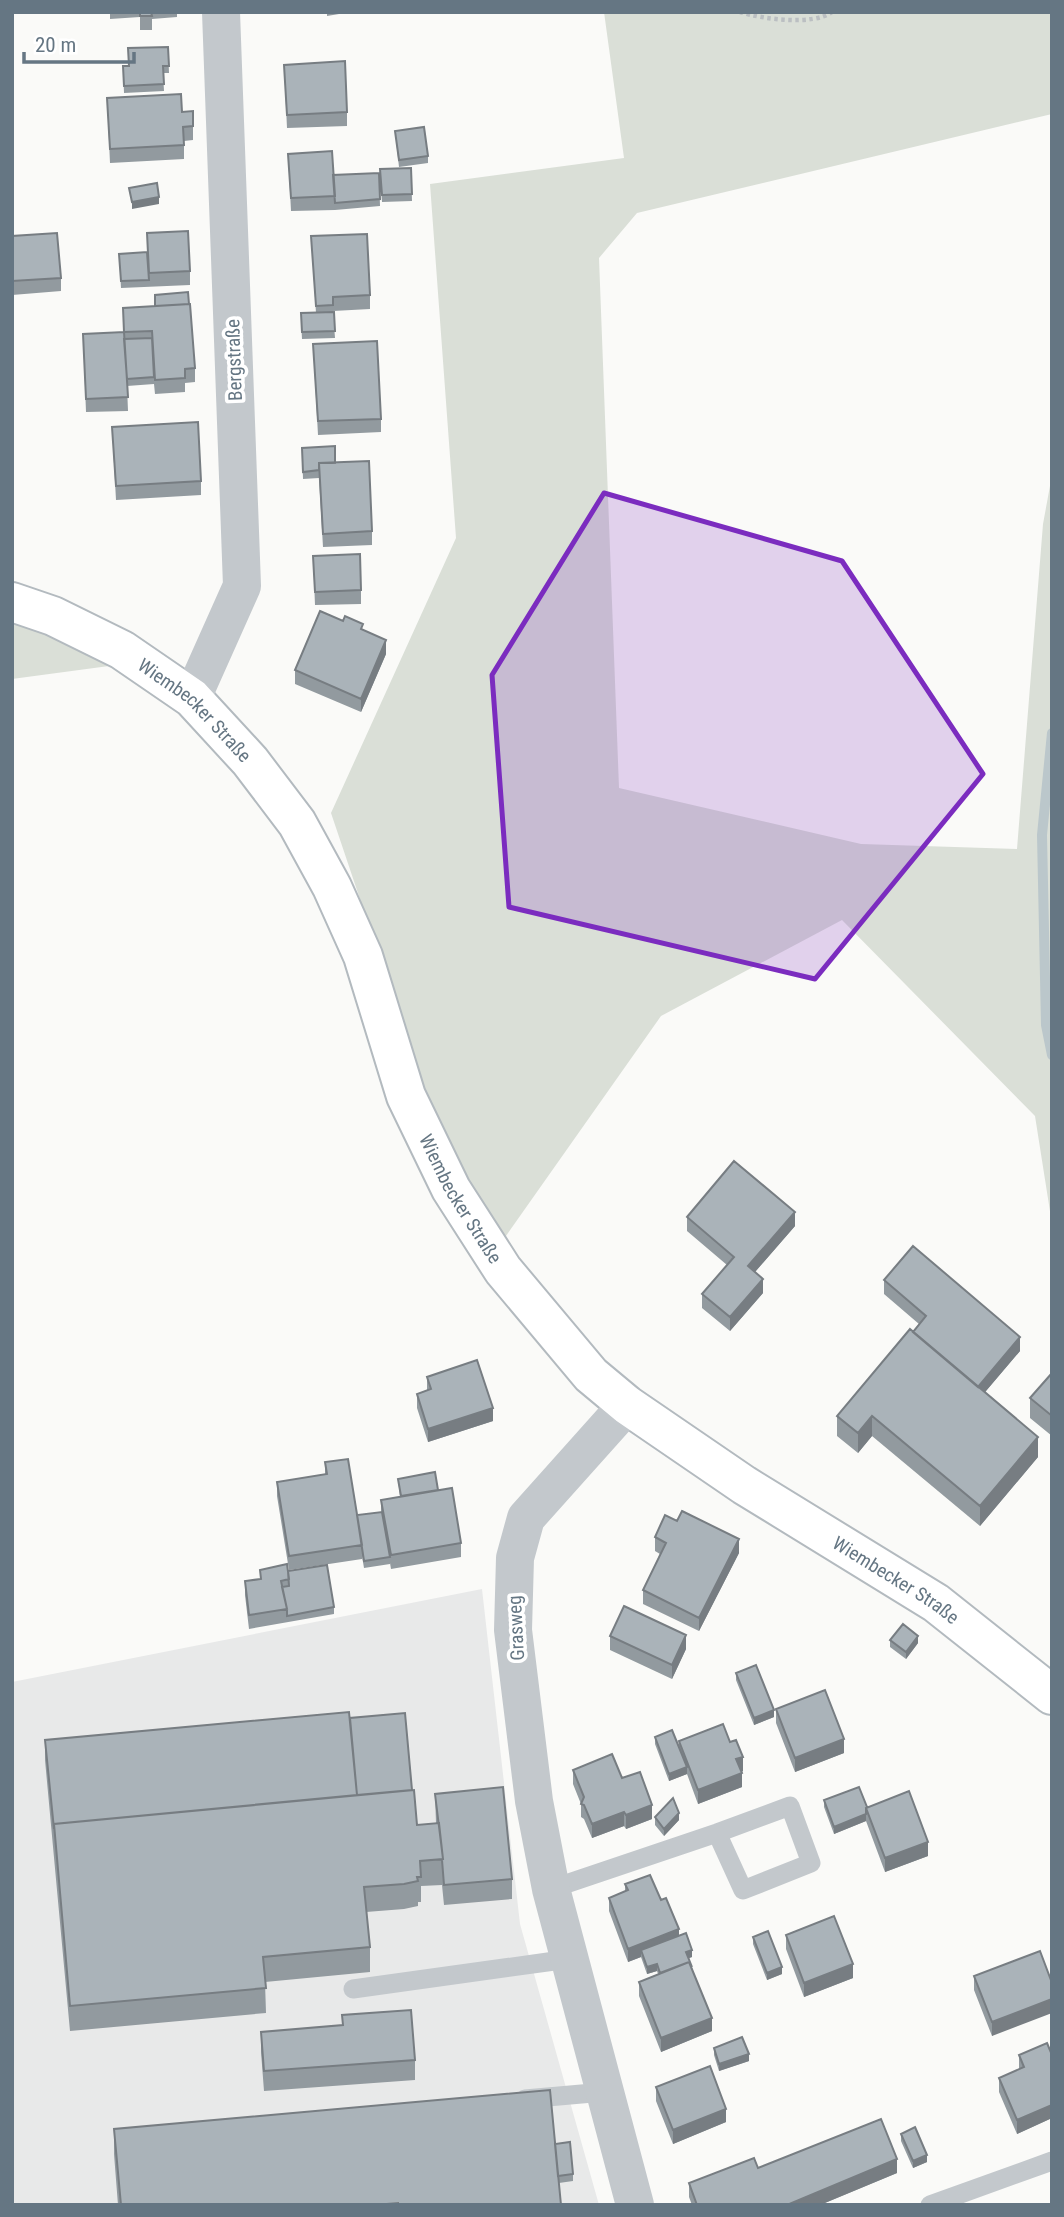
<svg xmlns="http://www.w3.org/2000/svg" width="1064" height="2217" font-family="'Roboto Condensed',sans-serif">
	<rect width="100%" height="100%" fill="#fafaf8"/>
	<path fill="#e8e9e9" d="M482 1589 520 1924 599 2205H12V1682Z"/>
	<path fill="#dadfd7" d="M604 12H1052V114L637 213 599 258 619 788 861 844 1017 849 1043 524 1052 475V1224L1035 1116 842 920 661 1016 501 1243 458 1167 424 1089 331 813 456 538 430 184 624 158Z
		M12 620 43 630 109 666 12 679Z"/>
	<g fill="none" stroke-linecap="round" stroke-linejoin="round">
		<path stroke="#bbc7cb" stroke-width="10" d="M1052 733 1042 835 1046 1025 1052 1055"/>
		<defs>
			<g id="secondary">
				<path id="s1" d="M12 602 53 616 122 650 192 698 250 761 297 823 332 887 363 956 406 1096 451 1189 503 1270 591 1375 627 1405 744 1485 936 1603 1052 1695"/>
			</g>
		</defs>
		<use href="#secondary" stroke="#b3babf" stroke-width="42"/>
		<path stroke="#bbbfc2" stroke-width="4.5" stroke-dasharray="3.5 3.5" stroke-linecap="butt" d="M740 12C762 19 813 26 832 12"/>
		<path stroke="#c3c8cc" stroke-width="19" d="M551 1889 717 1833 790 1806 811 1863 743 1890 717 1833
			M353 1989 569 1959
			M525 2099 604 2092
			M930 2205 1052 2161"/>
		<path stroke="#c3c8cc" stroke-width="38" d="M192 698 242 586 221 12
			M627 1405 526 1518 515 1558 513 1630 534 1801 551 1889 635 2205"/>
		<use href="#secondary" stroke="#fff" stroke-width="38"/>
	</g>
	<path fill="#929a9f" d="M110 12H177V17L152 19V30H140V17L110 19Z
		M327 12H351L327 16Z
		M168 47 169 73H163L164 91 124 93 123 66H128Z
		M284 65 347 112V126L287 128Z
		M107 98 182 112 193 126V140L184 141V159L110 163Z
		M395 131 428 156V163L399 167Z
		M288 154 333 175 379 173 380 206 335 210 291 211Z
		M411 168 412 201 382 202 380 176Z
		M147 233 190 271V285L121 288 119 254 147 252Z
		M12 236 61 278V291L12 295Z
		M311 236 370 295V309L333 311 335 338 302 339 301 320 316 313Z
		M155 306 195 368V382L185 383V392L155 394 154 384 127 386 128 411 86 412 83 334H124L123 308Z
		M313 344 381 419V432L318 435Z
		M112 427 201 481V495L116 500Z
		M302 448 335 463 372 531V545L323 547 319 478 303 479Z
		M313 556 361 590V604L315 605Z
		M363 630 386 654 361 712 295 684V670Z
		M687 1217 795 1226 755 1272 763 1293 730 1331 702 1308V1294L727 1265 687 1231Z
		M884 1280 1020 1351 985 1392 1038 1457 980 1526 872 1436 858 1453 837 1436V1416L919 1324 884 1294Z
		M1052 1373V1436L1030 1418V1398Z
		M427 1377 493 1421 428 1442 417 1408V1394L427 1390Z
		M325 1462 357 1515 381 1512V1500L400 1497 398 1479 438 1490 461 1543V1557L391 1569 390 1563V1564L364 1568 362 1556V1559L289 1570 277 1496V1482L325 1475Z
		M677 1521 739 1553 699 1631 643 1604V1590L660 1554 655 1551V1537Z
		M260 1570 288 1571 334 1607V1614L249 1629 245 1595V1581L260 1579Z
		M610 1636 686 1649 672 1679 610 1650Z
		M890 1640 918 1643 906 1659 890 1647Z
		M736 1673 774 1717 754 1725 736 1680Z
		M776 1709 844 1753 795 1772 776 1723Z
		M350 1718 412 1790 417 1825 436 1823 435 1794 512 1879V1899L444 1905 442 1885 421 1886V1902H418V1906L404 1909 366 1912 370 1947V1972L265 1982 266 2013 70 2031 45 1760V1740Z
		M655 1737 679 1748V1741L730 1742 743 1771 741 1772 742 1787 698 1804 687 1774 669 1781 655 1744Z
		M573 1770 622 1778 652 1819 626 1829 624 1826 592 1838 584 1819 581 1817V1804L573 1784Z
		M824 1800 867 1807 928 1856 885 1872 866 1821 834 1834 824 1807Z
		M655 1817 679 1820 664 1836 655 1825Z
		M625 1884 661 1900 679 1936 692 1957 689 1958 712 2031 661 2052 639 1996V1982L658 1974 657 1971 647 1974 641 1957 628 1962 609 1911V1898L625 1891Z
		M786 1935 853 1978 804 1997 786 1949Z
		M753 1937 782 1974 767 1980 753 1944Z
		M974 1976 1052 1983 992 2036 974 1990Z
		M342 2015 415 2060V2080L264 2091 261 2052V2032L342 2025Z
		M714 2048 749 2061 719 2071 714 2055Z
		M1019 2055H1052V2118L1017 2134 999 2092V2078L1019 2069Z
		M656 2087 726 2122 673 2144 656 2101Z
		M114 2129 555 2144 573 2174V2181L559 2183 561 2205H118L114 2154Z
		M901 2134 927 2162 913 2168 901 2141Z
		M758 2168 897 2173 820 2205H692L689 2197V2183Z"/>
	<path fill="#777d82" d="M159 197V204L132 209V202Z
		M386 640V654L361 712V699Z
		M795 1212V1226L748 1280V1266Z
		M763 1279V1293L730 1331V1317Z
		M1020 1337V1351L975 1404V1390Z
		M493 1408V1421L428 1442V1429Z
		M872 1416V1436L858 1453V1433Z
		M1038 1437V1457L980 1526V1506Z
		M739 1539V1553L699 1631V1618Z
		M686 1635V1649L672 1679V1665Z
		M918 1636V1643L906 1659V1652Z
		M774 1710V1717L754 1725V1718Z
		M844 1739V1753L795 1772V1758Z
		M743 1757V1771L736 1773V1759Z
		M687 1767V1774L669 1781V1774Z
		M742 1773V1787L698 1804V1790Z
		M652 1805V1819L626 1829V1815Z
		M624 1812V1826L592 1838V1824Z
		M679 1813V1820L664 1836V1829Z
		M866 1814V1821L834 1834V1827Z
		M928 1842V1856L885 1872V1858Z
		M679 1929V1943L641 1950V1957L628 1962V1949Z
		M692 1950V1957L686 1959V1952Z
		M657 1964V1971L647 1974V1967Z
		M853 1964V1978L804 1997V1983Z
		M782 1967V1974L767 1980V1973Z
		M1052 1999V2013L992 2036V2022Z
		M712 2018V2031L661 2052V2038Z
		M749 2054V2061L719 2071V2064Z
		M1052 2105V2118L1017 2134V2120Z
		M726 2109V2122L673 2144V2130Z
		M927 2155V2162L913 2168V2161Z
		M897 2159V2173L820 2205H787Z"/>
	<path fill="#aab3b9" stroke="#777d82" stroke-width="2" d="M140 12H151L152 16H140Z
		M168 47 169 66H163L164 84 124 86 123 66H129L128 48Z
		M345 61 347 112 287 115 284 65Z
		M181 94 182 112 193 111V126L183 127 184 145 110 149 107 98Z
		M424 127 428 156 399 160 395 131Z
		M332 151 335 196 291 198 288 154Z
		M411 168 412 194 382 195 380 169Z
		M379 173 380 199 335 203 333 175Z
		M157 183 159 197 132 202 129 188Z
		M188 231 190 271 149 273 147 233Z
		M57 233 61 278 12 281V236Z
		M367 234 370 295 333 297V305L316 306 311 236Z
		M147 252 149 280 121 281 119 254Z
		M188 292 189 304 155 306V295Z
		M190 304 195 368 185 369V378L155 380 152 331 124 332 123 308Z
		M334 312 335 331 302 332 301 313Z
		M124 332 128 397 86 399 83 334Z
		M152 338 154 377 127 379 124 339Z
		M377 341 381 419 318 421 313 344Z
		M198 422 201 481 116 486 112 427Z
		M335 446V463H319V470L303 472 302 448Z
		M369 461 372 531 323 534 319 463Z
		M360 554 361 590 315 592 313 556Z
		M320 611 343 621 345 616 363 624 361 629 386 640 361 699 295 670Z
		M734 1161 795 1212 748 1266 763 1279 730 1317 702 1294 734 1257 687 1217Z
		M913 1246 1020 1337 978 1387 913 1332 926 1316 884 1280Z
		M910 1329 1038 1437 980 1506 872 1416 858 1433 837 1416Z
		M477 1360 493 1408 428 1429 417 1394 431 1389 427 1377Z
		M1052 1373V1416L1030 1398Z
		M348 1459 362 1545 289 1556 277 1482 327 1474 325 1462Z
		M435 1472 438 1490 401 1496 398 1479Z
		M452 1488 461 1543 391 1555 381 1500Z
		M682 1511 739 1539 699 1618 643 1590 666 1543 655 1537 665 1515 677 1521Z
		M382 1512 390 1557 364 1561 357 1515Z
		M287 1564 289 1579 281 1581 287 1609 249 1615 245 1581 261 1579 260 1570Z
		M327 1565 334 1607 287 1616V1609L282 1587 289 1586 288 1571Z
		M624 1606 686 1635 672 1665 610 1636Z
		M903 1624 918 1636 906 1652 890 1640Z
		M756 1665 774 1710 754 1718 736 1673Z
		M825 1690 844 1739 795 1758 776 1709Z
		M349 1712 357 1795 54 1824V1829L45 1740Z
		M405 1713 412 1790 357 1795 350 1718Z
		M723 1724 730 1742 736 1740 743 1757 736 1759 742 1773 698 1790 679 1741Z
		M672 1730 687 1767 669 1774 655 1737Z
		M612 1754 622 1778 640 1772 652 1805 626 1815 624 1812 592 1824 584 1805 581 1804 584 1797 573 1770Z
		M503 1787 512 1879 444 1885 442 1860 443 1859 435 1794Z
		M859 1787 867 1807 866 1808V1814L834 1827 824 1800Z
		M414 1790 417 1825 439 1823 443 1859 420 1861 421 1877H417L418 1881 404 1884 364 1887 370 1947 263 1957 266 1988 70 2006 54 1824Z
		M909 1791 928 1842 885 1858 866 1808Z
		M673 1798 679 1813 664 1829 655 1817Z
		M650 1875 661 1900 666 1898 679 1929 628 1949 609 1898 628 1890 625 1884Z
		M834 1916 853 1964 804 1983 786 1935Z
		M768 1931 782 1967 767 1973 753 1937Z
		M686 1933 692 1950 686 1952 692 1967 689 1962 660 1973 657 1964 647 1967 641 1950Z
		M1040 1951 1052 1983V1999L992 2022 974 1976Z
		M689 1962 712 2018 661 2038 639 1982Z
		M411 2010 415 2060 264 2071 261 2032 343 2025 342 2015Z
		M742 2037 749 2054 719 2064 714 2048Z
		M1047 2043 1052 2055V2105L1017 2120 999 2078 1024 2067 1019 2055Z
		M710 2066 726 2109 673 2130 656 2087Z
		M550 2090 561 2205H398V2203L374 2205H121L114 2129Z
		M881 2119 897 2159 787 2205H697L689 2183 754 2158 758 2168Z
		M915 2127 927 2155 913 2161 901 2134Z
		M570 2142 573 2174 558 2176 555 2144Z"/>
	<path fill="#7b2cbf" fill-opacity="0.2" stroke="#7b2cbf" stroke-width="5" stroke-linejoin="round" d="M604 493 842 561 983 774 815 979 509 907 492 675Z"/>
	<g text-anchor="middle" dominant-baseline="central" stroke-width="7" stroke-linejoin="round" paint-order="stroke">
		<g font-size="19" fill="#657683" stroke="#fff">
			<text transform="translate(234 360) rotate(-92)">Bergstraße</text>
			<text stroke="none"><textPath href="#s1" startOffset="215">Wiembecker Straße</textPath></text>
			<text stroke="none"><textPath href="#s1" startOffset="780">Wiembecker Straße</textPath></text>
			<text stroke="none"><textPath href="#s1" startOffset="1368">Wiembecker Straße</textPath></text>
			<text transform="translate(516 1628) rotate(-93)">Grasweg</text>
		</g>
	</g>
	<rect width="1064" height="2217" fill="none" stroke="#657683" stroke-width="28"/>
	<path d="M24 52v10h110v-10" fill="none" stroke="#657683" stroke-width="3.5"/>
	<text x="35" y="52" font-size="21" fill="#657683" stroke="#ffffff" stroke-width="5" paint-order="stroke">20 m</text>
</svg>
